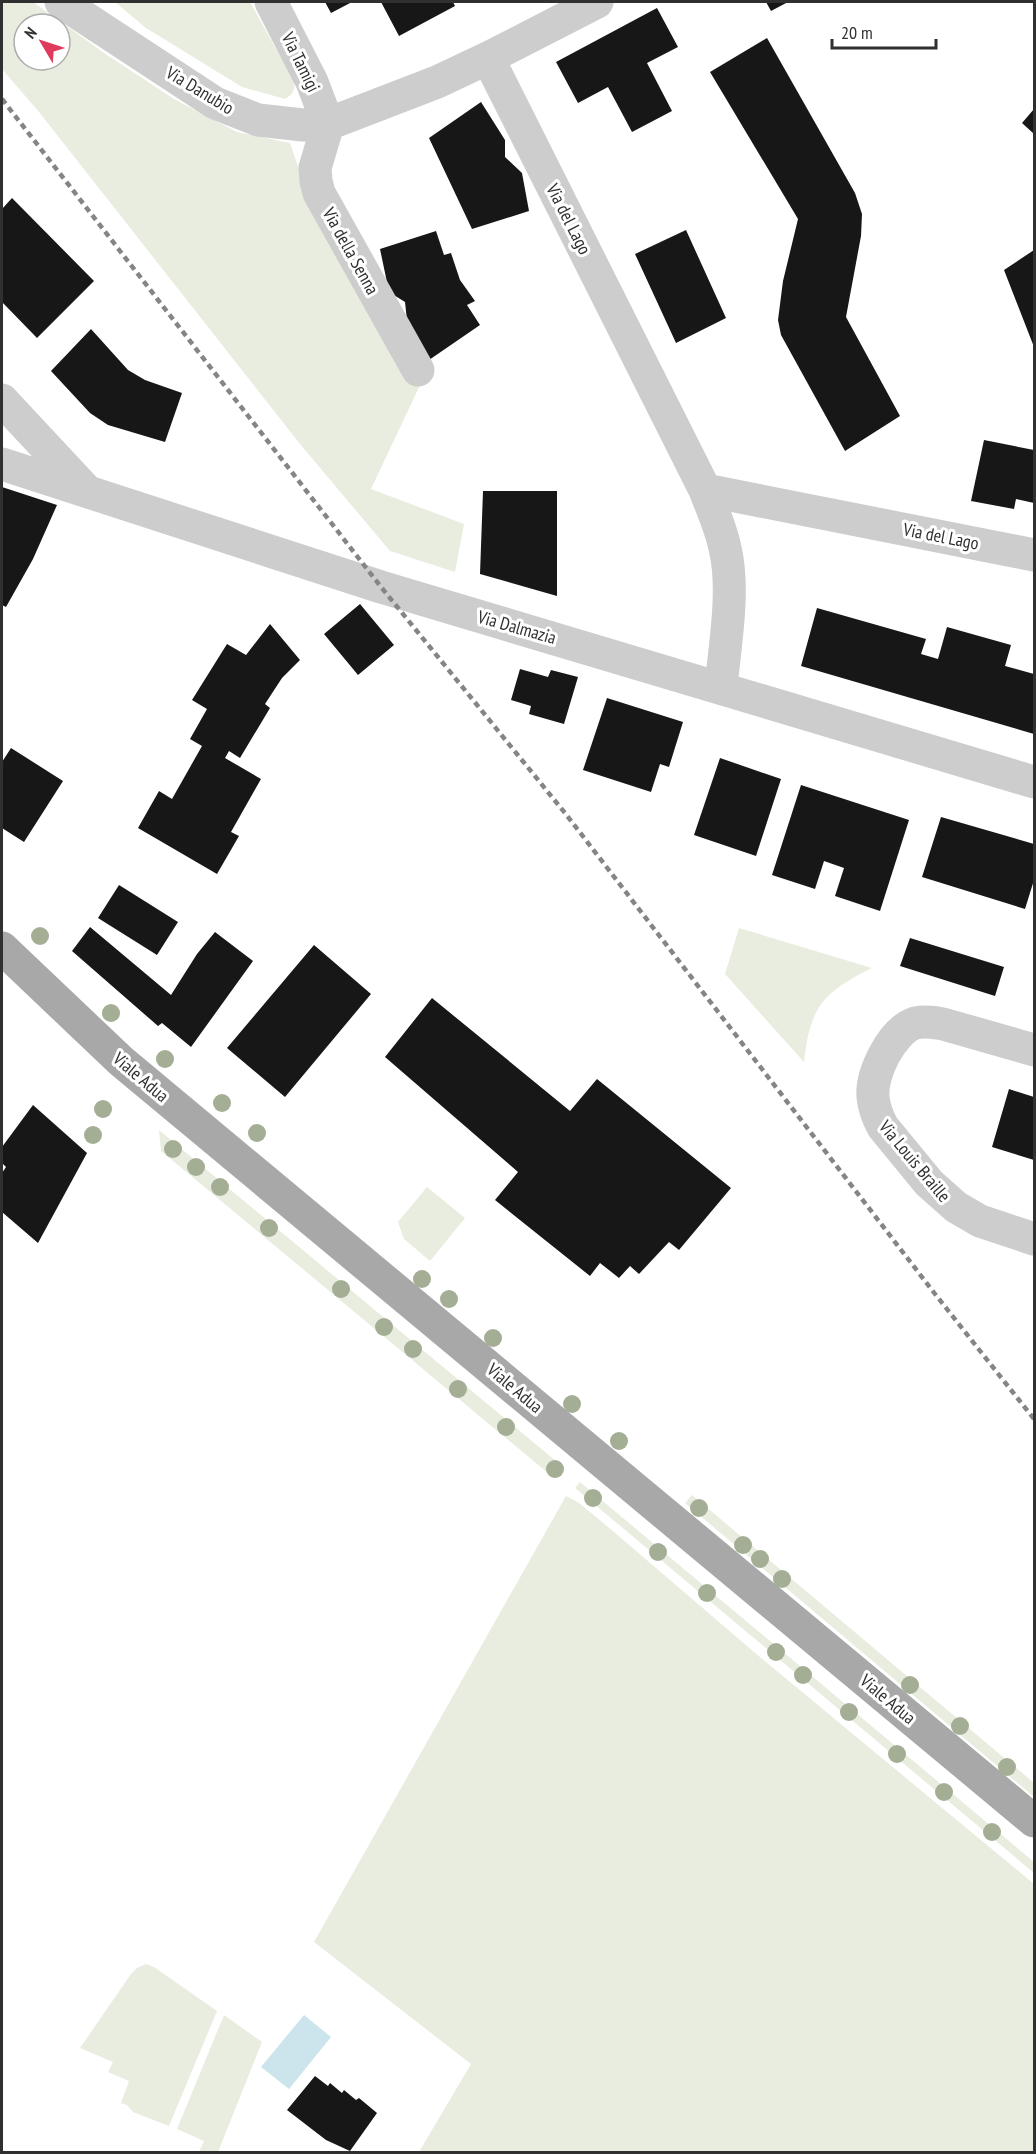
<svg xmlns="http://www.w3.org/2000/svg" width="1036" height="2154" font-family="'PT Sans Narrow',sans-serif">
	<rect width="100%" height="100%" fill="#fff"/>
	<path fill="#e8eddf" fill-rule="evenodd" d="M2 2H33L107 55 174 99 237 132 290 143 310 202 421 383 371 489 464 524 455 572 390 551 300 444 39 112 2 69ZM24 24H60V60H24Z
		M115 2H250L294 81C295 91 293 94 285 99L242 87 146 28Z
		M739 928 872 968C823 992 810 1007 804 1062L725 974Z
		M159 1130 563 1467 554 1478 161 1151Z
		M427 1187 465 1218 430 1261 404 1239 398 1222Z
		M580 1482 1034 1862V1873L575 1488Z
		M692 1495 1034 1783V1797L685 1503Z
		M566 1496 579 1503 607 1526 761 1658 1034 1884V2152H419L471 2064 314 1942Z
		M146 1964 154 1967 217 2011 169 2126 133 2112 127 2105 121 2103 129 2081 108 2072 113 2062 80 2048 131 1974 137 1968Z
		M224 2015 262 2042 218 2152H199L204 2141 177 2129Z"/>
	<path fill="#cce4ec" d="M304 2015 331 2037 289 2089 261 2067Z"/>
	<path fill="#171717" d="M325 2H352L331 13Z
		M381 2H453L455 6 399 36Z
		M766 2H788L771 11Z
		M657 8 678 47 647 63 672 111 632 132 608 87 578 103 556 62Z
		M767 38 855 193 862 214 861 236 846 317 900 416 845 451 781 335 778 320 783 281 798 219 710 72Z
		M481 102 505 140V157L522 173 529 211 472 229 429 138Z
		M1034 109V134L1022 123Z
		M12 198 94 281 37 338 2 302V209Z
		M686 230 726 318 676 343 635 254Z
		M436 231 444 255 451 253 460 280 475 301 467 305 480 325 429 360 408 330 405 302 389 292 380 249Z
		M1034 250V347L1004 270Z
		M91 329 128 370 145 380 182 393 165 442 108 425 90 413 51 371Z
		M984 440 1034 450V503L1016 499 1014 509 971 501Z
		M2 487 57 505 33 559 6 607 2 605Z
		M483 491H557V596L480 574Z
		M360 604 394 645 358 675 324 634Z
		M817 608 926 639 921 654 938 659 947 627 1011 645 1005 666 1034 674V734L801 666Z
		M270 624 300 660 282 678 265 704 270 708 240 758 229 751 225 758 261 779 231 832 239 836 217 874 138 828 159 791 172 799 202 746 190 739 207 709 192 700 227 644 246 655Z
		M520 669 548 677 551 670 578 677 564 724 529 714 531 706 511 700Z
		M607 698 683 722 669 767 660 764 651 792 583 770Z
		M11 748 63 781 24 842 2 828V762Z
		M720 758 781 779 756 856 694 835Z
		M801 785 909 820 880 911 835 896 844 868 824 861 815 889 772 875Z
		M941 817 1034 844V880L1025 909 922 877Z
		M119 885 178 922 157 955 98 918Z
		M90 927 171 995 197 954 215 932 253 961 191 1047 162 1023 158 1026 72 951Z
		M910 938 1004 967 995 996 900 966Z
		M314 945 371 994 285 1097 227 1048Z
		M432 998 570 1111 597 1079 731 1188 679 1250 669 1242 639 1274 630 1266 619 1278 600 1263 590 1276 495 1200 518 1172 385 1057Z
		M1009 1089 1034 1097V1160L992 1147Z
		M33 1105 87 1153 38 1243 2 1212V1173L6 1167 2 1163V1147Z
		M315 2076 328 2086 330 2083 342 2093 344 2090 356 2100 359 2098 377 2113 350 2151 326 2140 287 2110Z"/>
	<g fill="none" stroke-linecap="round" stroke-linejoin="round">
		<path stroke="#cdcdcd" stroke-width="33" d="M61 2 215 103 258 120 303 125 328 124 437 82 488 58 597 2
			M271 2 312 82 328 124 315 168 316 181 319 193 418 370
			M488 58 705 490 1034 555
			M2 400 85 489
			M2 464 381 587 1034 782
			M705 490C712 509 721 528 725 548 735 590 725 644 721 687
			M1034 1050 943 1024C934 1022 924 1021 915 1023 892 1031 871 1073 873 1097 874 1108 878 1118 883 1127L929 1183 956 1207 980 1221 1034 1239"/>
		<path stroke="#a8a8a8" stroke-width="33" d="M2 948 121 1061 1034 1821"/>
		<path stroke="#858585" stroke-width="4.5" stroke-dasharray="6 4.5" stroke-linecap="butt" d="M2 99 381 587 565 813 935 1294 1034 1419"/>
	</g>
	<g fill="#a4ae95">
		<circle cx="40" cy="936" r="9"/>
		<circle cx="111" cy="1013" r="9"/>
		<circle cx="165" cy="1059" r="9"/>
		<circle cx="222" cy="1103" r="9"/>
		<circle cx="103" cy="1109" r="9"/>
		<circle cx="257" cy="1133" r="9"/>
		<circle cx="93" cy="1135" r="9"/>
		<circle cx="173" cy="1149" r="9"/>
		<circle cx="196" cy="1167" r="9"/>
		<circle cx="220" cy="1187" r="9"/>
		<circle cx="269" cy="1228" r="9"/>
		<circle cx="422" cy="1279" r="9"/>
		<circle cx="341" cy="1289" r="9"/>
		<circle cx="449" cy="1299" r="9"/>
		<circle cx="384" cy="1327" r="9"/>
		<circle cx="493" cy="1338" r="9"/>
		<circle cx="413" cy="1349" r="9"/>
		<circle cx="458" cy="1389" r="9"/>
		<circle cx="572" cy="1404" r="9"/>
		<circle cx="506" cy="1427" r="9"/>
		<circle cx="619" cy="1441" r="9"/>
		<circle cx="555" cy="1469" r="9"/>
		<circle cx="593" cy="1498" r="9"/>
		<circle cx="699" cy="1508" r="9"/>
		<circle cx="743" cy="1545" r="9"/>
		<circle cx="658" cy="1552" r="9"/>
		<circle cx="760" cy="1559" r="9"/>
		<circle cx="782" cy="1579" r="9"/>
		<circle cx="707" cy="1593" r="9"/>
		<circle cx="776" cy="1652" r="9"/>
		<circle cx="803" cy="1675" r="9"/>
		<circle cx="910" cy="1685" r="9"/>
		<circle cx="849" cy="1712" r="9"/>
		<circle cx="960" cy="1726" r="9"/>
		<circle cx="897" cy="1754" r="9"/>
		<circle cx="1007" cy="1767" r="9"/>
		<circle cx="944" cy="1792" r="9"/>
		<circle cx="992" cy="1832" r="9"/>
	</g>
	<g text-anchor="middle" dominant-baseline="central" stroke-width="6" stroke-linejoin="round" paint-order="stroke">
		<g font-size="18" fill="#303030" stroke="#fff">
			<text transform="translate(301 62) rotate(64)">Via Tamigi</text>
			<text transform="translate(200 90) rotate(31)">Via Danubio</text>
			<text transform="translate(569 219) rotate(63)">Via del Lago</text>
			<text transform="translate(351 251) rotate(61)">Via della Senna</text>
			<text transform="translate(941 536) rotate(11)">Via del Lago</text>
			<text transform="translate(517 627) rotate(16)">Via Dalmazia</text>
			<text transform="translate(141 1077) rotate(40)">Viale Adua</text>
			<text transform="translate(915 1161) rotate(50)">Via Louis Braille</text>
			<text transform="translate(515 1388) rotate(40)">Viale Adua</text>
			<text transform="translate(888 1699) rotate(40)">Viale Adua</text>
		</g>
	</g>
	<rect width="1036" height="2154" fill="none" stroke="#303030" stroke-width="6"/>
	<g transform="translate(42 42) rotate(309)"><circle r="28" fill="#ffffff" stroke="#acacac" stroke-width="1.5"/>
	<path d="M0-4.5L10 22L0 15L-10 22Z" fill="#e03a5f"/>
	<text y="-9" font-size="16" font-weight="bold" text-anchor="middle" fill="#303030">N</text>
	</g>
	<path d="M832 39v9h104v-9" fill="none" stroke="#303030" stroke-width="3"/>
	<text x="841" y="39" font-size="18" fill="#303030" stroke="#ffffff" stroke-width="4.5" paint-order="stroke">20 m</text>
</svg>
